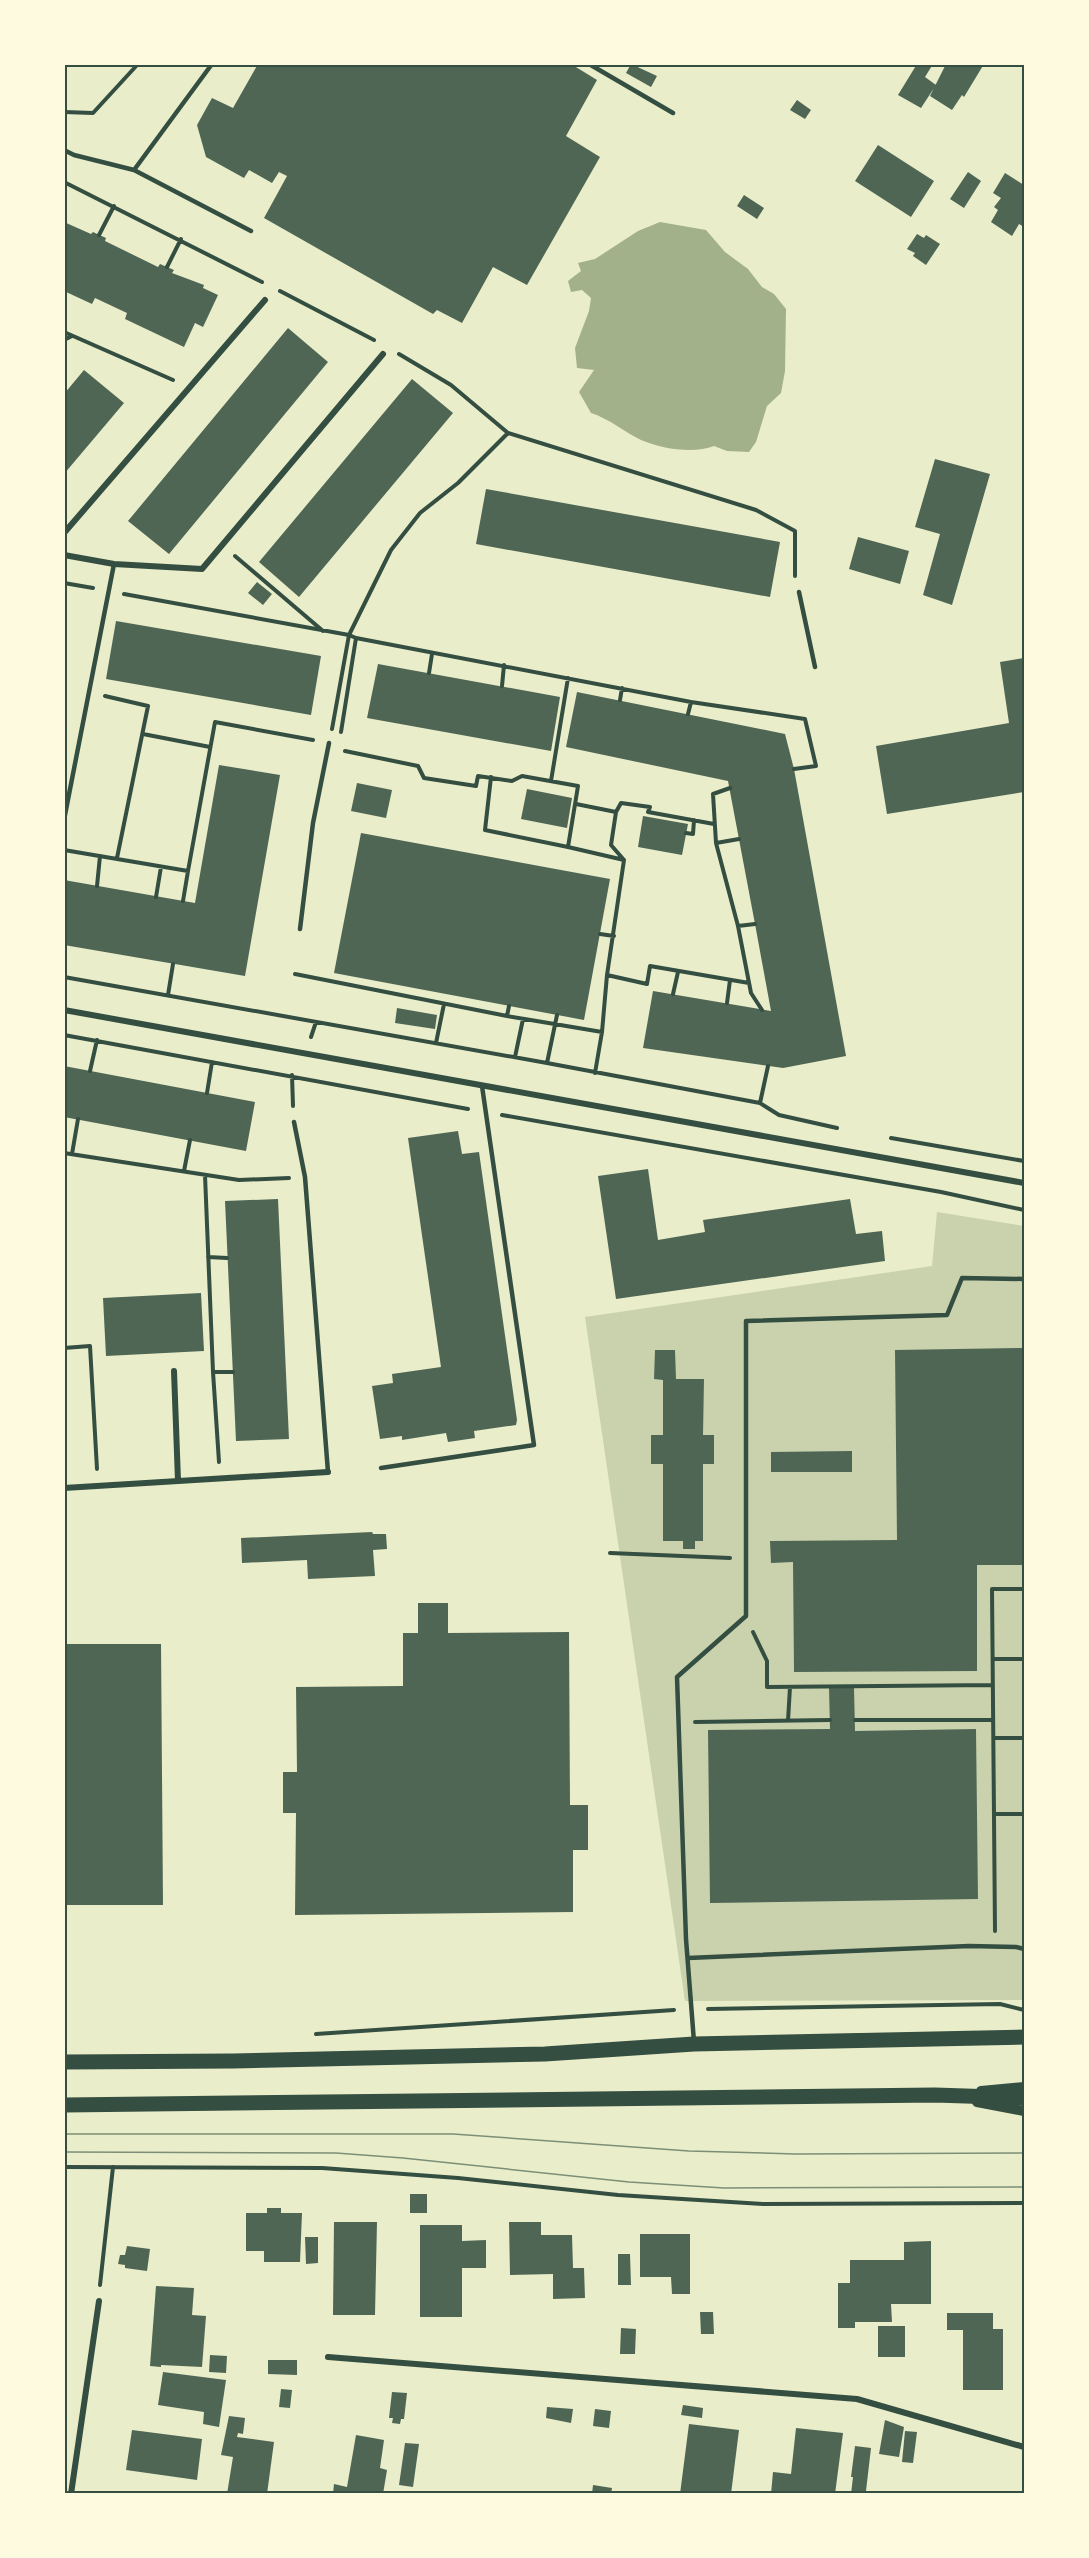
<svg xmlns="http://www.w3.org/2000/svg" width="1089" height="2558" font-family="'Varela Round',sans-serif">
	<rect width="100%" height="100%" fill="#e9edc9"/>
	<path fill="#cad2ad" d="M937 1212 1024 1226V2000L685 2001 585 1317 932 1266Z"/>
	<path fill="#a3b18a" d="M660 222 706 230 725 252 748 269 762 287 774 294 786 309 785 371 781 393 767 406 756 442 749 452 727 451 714 446C694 454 662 449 641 440 624 432 610 419 591 413L579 392 594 370 577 368 575 348 589 311 591 298 582 290 571 292 568 281 581 271 578 263 595 259 638 231Z"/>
	<path fill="#4f6655" d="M258 64H571L597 80 566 136 600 157 527 285 493 267 462 323 437 310 433 314 264 218 287 176 279 172 272 183 249 170 244 178 206 157 197 125 212 98 233 108Z
		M631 64 657 76 651 87 626 73Z
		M917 64H933L925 77 936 85 921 108 898 95Z
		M946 64H984L964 97 962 95 952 110 930 96Z
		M797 100 811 110 805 119 790 110Z
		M878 145 934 181 911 217 855 181Z
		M968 172 981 181 964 208 950 199Z
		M1005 173 1024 185V227L1019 224 1012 236 991 222 998 210 994 207 1001 198 993 193Z
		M744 195 764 208 757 219 737 206Z
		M64 222 91 234 93 232 106 238 105 241 158 267 160 264 174 270 172 273 204 285 203 288 218 295 203 327 195 323 184 347 125 319 127 313 95 298 92 304 64 291Z
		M917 234 924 238 926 235 940 244 926 265 913 256 915 253 907 249Z
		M288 328 328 362 169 554 128 521Z
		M84 370 124 403 64 474V394Z
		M412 379 453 413 299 597 259 562Z
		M935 459 990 474 952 605 923 595 940 534 915 527Z
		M486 489 780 542 770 597 476 544Z
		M858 537 909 551 900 584 849 569Z
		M257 582 272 594 263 605 248 593Z
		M116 621 321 656 311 715 106 679Z
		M1024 658V792L887 814 876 746 1009 723 1000 662Z
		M378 664 560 697 551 751 367 718Z
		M577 692 785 734 794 769 846 1056 783 1068 643 1048 653 991 771 1011 755 924 728 781 566 747Z
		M219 765 280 775 245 976 64 945V880L195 903Z
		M357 783 392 790 386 818 351 811Z
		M527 789 572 798 567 828 521 819Z
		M643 816 688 824 682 855 638 847Z
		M361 833 610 879 584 1020 334 973Z
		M397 1008 437 1015 435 1029 395 1023Z
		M64 1066 255 1102 246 1151 64 1117Z
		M458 1131 462 1154 479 1152 517 1420 516 1425 474 1431 475 1438 448 1442 446 1433 402 1440V1436L380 1439 372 1386 393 1383 392 1374 441 1367 408 1138Z
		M648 1169 658 1240 705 1232 703 1220 850 1199 856 1234 882 1231 885 1261 616 1299 598 1176Z
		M278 1199 289 1439 236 1441 225 1201Z
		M201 1293 204 1351 106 1356 103 1298Z
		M1024 1348V1565H977V1671L794 1672 793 1562 771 1563 770 1541 897 1540 895 1350Z
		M655 1350H675L676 1379H704L703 1435H714V1464H703V1541H695V1549H683V1541H663V1464H651V1435H663V1380L654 1379Z
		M852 1451V1472H771V1452Z
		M372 1532 373 1534H386L387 1549 373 1550 375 1576 308 1579 307 1560 242 1563 241 1538Z
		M418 1603H448V1633L569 1632 570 1805H588V1850H573V1912L295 1915 296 1813H283V1772H297L296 1687 403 1686V1633H418Z
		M64 1644H161L163 1905H64Z
		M854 1687 855 1731 976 1729 978 1899 710 1903 708 1730 830 1729 829 1688Z
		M410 2194H427V2213H410Z
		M267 2208H281V2213H302L300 2262H264V2251H246V2213H267Z
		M334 2222H377L375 2315H333Z
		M509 2222H541V2235H572L573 2268H584L585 2298 553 2299V2274L510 2275Z
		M420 2225H462V2241L486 2240V2268H462V2317H420Z
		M640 2234H690V2294H672L671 2277H640Z
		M305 2237H318V2263L306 2264Z
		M931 2241V2304H891L892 2322H855V2328H838V2283H850V2260H904V2242Z
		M127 2246 150 2249 147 2271 125 2268V2265L118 2264 120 2255H125Z
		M618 2254H630L631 2285H618Z
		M156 2286 194 2288 192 2315 206 2316 202 2367 161 2365V2367L150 2366Z
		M700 2312H713L714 2334H701Z
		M947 2313H993V2329H1003V2390H963V2330H947Z
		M878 2326H905V2357H878Z
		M621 2328 636 2329 635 2354H620Z
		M210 2355 227 2356 226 2373 209 2372Z
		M268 2360H297V2375L268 2374Z
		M163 2372 226 2380 219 2427 203 2424 204 2412 158 2405Z
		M281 2389 292 2390 290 2408 279 2407Z
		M392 2392 407 2393 404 2419H401L400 2424 392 2423 393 2418H389Z
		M683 2405 703 2408 702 2418 681 2415Z
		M547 2407 573 2409 571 2423 546 2418Z
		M595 2409 611 2411 609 2428 593 2426Z
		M229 2416 245 2418 243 2434 238 2433 237 2437 274 2442 267 2494H227L233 2457 221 2455Z
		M885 2420 904 2427 899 2457 879 2454Z
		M689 2424 739 2430 731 2494H680Z
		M796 2428 843 2433 835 2494H771L773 2472 791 2474Z
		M132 2430 202 2439 197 2480 126 2470Z
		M905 2431 917 2432 913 2463 902 2462Z
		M356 2435 384 2440 380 2468 387 2470 383 2494H333L334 2484 347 2487Z
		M405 2443 419 2444 413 2487 399 2485Z
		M855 2446 871 2448 866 2491 877 2494H851L853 2477H851Z
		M593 2485 612 2488 611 2494H592Z"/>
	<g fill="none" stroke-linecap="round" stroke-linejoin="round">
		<path stroke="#344e41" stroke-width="4" d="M64 112 93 113 138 64
			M64 182 262 282
			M99 235 114 206
			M167 267 181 239
			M280 291 374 340
			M64 332 173 380
			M64 340 72 336
			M399 354 451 385 508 433 756 510 795 531V576
			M235 556 323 631
			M64 583 93 588
			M124 594 349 635 356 638
			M429 673 432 654
			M502 686 504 665
			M105 696 148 706 117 858
			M620 700 622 688
			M688 714 691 702
			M332 729 349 635 391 550 420 513 458 483 508 433
			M341 732 356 638 691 702 805 719 816 766 794 769
			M143 734 210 747
			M345 751 418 766 424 778 476 786 478 776 512 781 522 776 578 786 568 847 624 860
			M491 777 485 830 568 847
			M551 781 568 678
			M730 788 713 794 716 843 738 926 751 993 762 1010
			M576 804 616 812 621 803 650 807 648 812 714 824
			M686 833 693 834 694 820
			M716 843 739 839
			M64 850 188 871 183 901
			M188 871 215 722 313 740
			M97 886 100 856
			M156 897 161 867
			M738 926 755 924
			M600 934 614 936
			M295 974 507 1016 602 1032 607 975 624 860 611 845 616 812
			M607 975 647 984 650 966 749 983
			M64 977 547 1063 760 1103 779 1115 837 1128
			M673 994 678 972
			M168 995 173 964
			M727 1003 730 980
			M507 1016 509 1006
			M64 1035 468 1109
			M311 1037 316 1022
			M436 1043 444 1004
			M515 1057 523 1019
			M547 1063 557 1015
			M90 1071 97 1040
			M595 1073 602 1032
			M292 1075 293 1106
			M207 1093 212 1062
			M760 1103 768 1066
			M502 1115 941 1192 1024 1210
			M891 1138 1024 1161
			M64 1153 239 1180 289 1178
			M72 1154 78 1119
			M184 1171 190 1140
			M205 1175 213 1372 219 1462
			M208 1257 227 1258
			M64 1348 90 1346 97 1469
			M213 1372H233
			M610 1553 730 1558
			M753 1632 767 1661V1687L993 1685
			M993 1659H1024
			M855 1720H993
			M788 1721 790 1687
			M695 1722 830 1720
			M994 1738H1024
			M994 1814H1024
			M995 1931 992 1589H1024
			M708 2009 1000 2004 1024 2010
			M316 2034 674 2010
			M64 2167 322 2168 458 2178 618 2195 763 2204 1024 2203
			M100 2285 113 2167"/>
		<path stroke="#344e41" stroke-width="4.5" d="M589 64 673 113
			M64 150 74 155 134 170 212 64
			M134 170 251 231
			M799 592 815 667
			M64 820 114 564
			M300 929 313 823 329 743
			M294 1122 305 1177 328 1472
			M381 1468 534 1445 482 1086
			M688 1958 969 1946 1016 1947 1024 1949
			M694 2042 686 1939 677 1677 746 1616V1321L947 1315 962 1278 1024 1279"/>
		<path stroke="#344e41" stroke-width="6" d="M64 533 265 300
			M64 555 114 564 202 569 383 354
			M64 1010 1024 1183
			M174 1371 178 1481
			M64 1488 328 1472
			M328 2357 857 2399 1024 2447
			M71 2494 99 2301"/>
		<path stroke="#344e41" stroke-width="10" d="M981 2091 1024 2087
			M977 2102 1024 2111"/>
		<path stroke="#344e41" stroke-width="15" d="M64 2062 233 2061 545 2054 694 2044 1024 2037
			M64 2105 935 2095 1024 2098"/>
		<path stroke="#7c8e77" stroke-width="1.5" d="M64 2134H453L689 2151 795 2154 1024 2153
			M64 2152 336 2153 403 2158 629 2182 724 2188 1024 2187"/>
	</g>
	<rect width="1089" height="2558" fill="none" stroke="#fefae0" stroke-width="132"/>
	<rect x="66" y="66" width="957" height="2426" fill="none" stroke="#344e41" stroke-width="2"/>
</svg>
